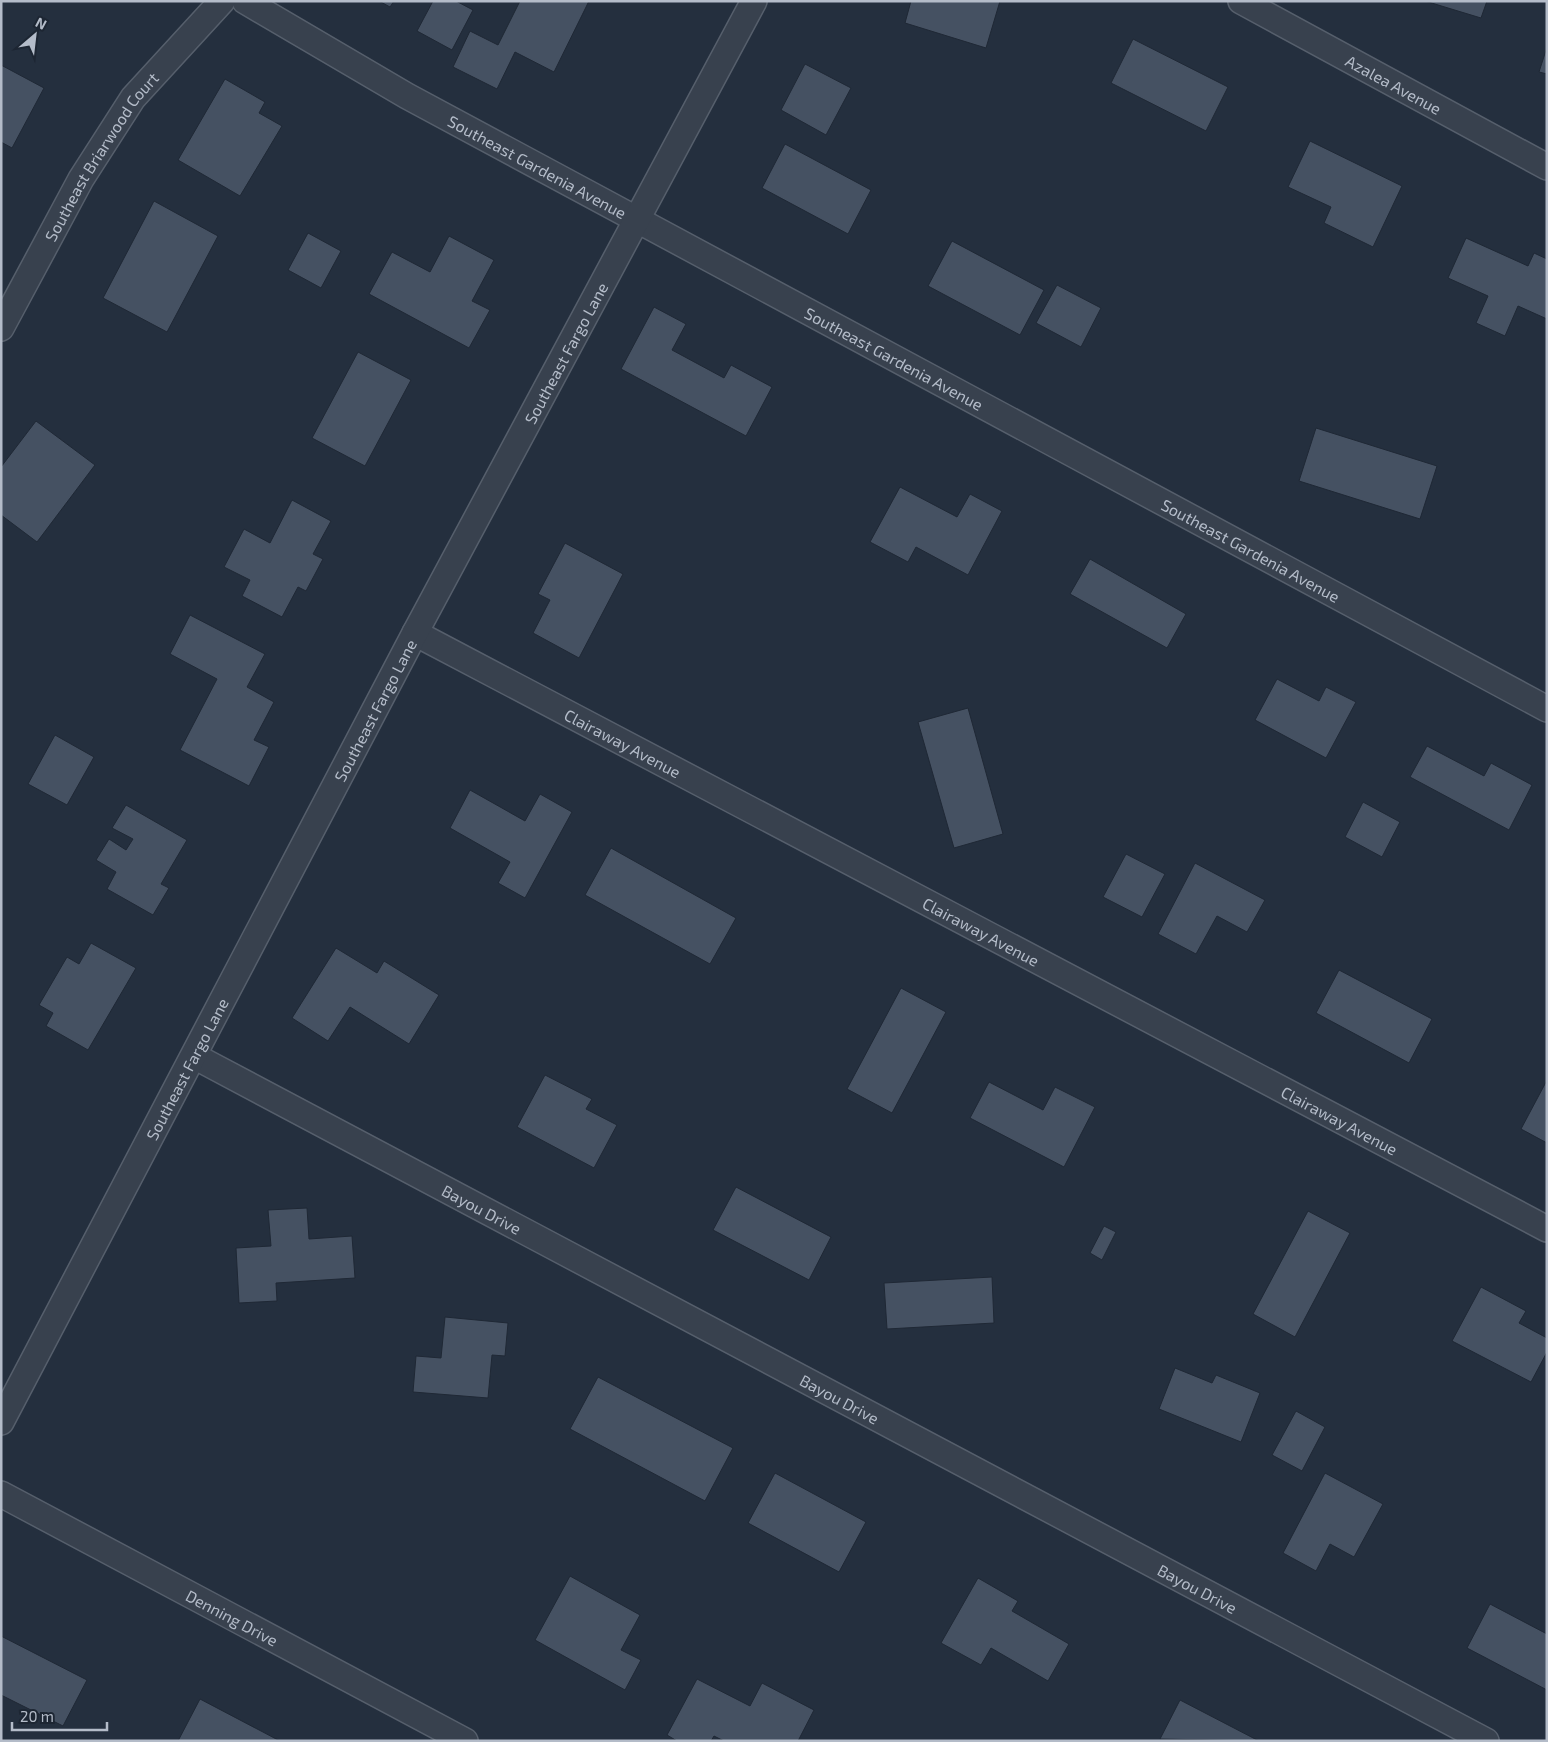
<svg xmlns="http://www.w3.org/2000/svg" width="1548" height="1742" font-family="'Exo 2',sans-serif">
	<rect width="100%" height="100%" fill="#242f3e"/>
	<path fill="#455162" stroke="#1f2835" d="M379 1H394L390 7Z
		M433 1H456L473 10 452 50 417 31Z
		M520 1H589L554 72 515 52 497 89 453 67 470 31 498 45Z
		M911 1H1000L986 48 905 23Z
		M1425 1H1487L1481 18Z
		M1133 39 1228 87 1206 131 1111 83Z
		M1547 47V74L1539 72Z
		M805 64 851 88 826 135 781 110Z
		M1 65 44 88 12 148 1 142Z
		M225 79 265 102 259 113 282 126 240 196 178 160Z
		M1310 141 1402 186 1373 247 1324 223 1331 207 1288 187Z
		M785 144 871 190 848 234 762 188Z
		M154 201 218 236 167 332 103 298Z
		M308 233 341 251 321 288 288 270Z
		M449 236 494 260 472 301 490 310 469 348 369 294 392 252 430 272Z
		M1466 238 1528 266 1534 253 1547 259V319L1518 306 1505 336 1476 323 1488 296 1448 278Z
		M952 241 1044 290 1020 335 928 286Z
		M1057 285 1101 308 1081 347 1036 323Z
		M654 307 686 324 672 350 724 378 731 365 772 387 746 436 621 369Z
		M358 352 411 380 365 466 312 438Z
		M36 421 95 465 37 542 1 515V467Z
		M1316 428 1437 466 1420 519 1299 481Z
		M900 487 957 517 970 494 1002 511 968 575 916 547 908 562 870 542Z
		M292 500 331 521 313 554 323 559 306 591 298 587 282 617 242 596 250 580 224 567 244 529 270 543Z
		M565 543 623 574 579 658 533 633 550 600 538 594Z
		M1090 559 1186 614 1167 648 1070 594Z
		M190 615 265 654 247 687 274 702 254 740 269 747 249 786 180 750 217 679 170 654Z
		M1277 679 1319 701 1326 687 1356 702 1326 758 1255 720Z
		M968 708 1003 834 954 848 918 722Z
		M55 735 94 757 67 805 28 784Z
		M1427 746 1484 776 1491 763 1532 785 1509 830 1410 777Z
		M470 790 525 821 540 794 572 812 525 898 498 883 510 862 450 828Z
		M1363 802 1400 822 1382 857 1345 837Z
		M126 805 187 840 161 884 169 888 153 915 107 889 116 872 96 860 109 839 126 850 133 839 112 828Z
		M611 848 736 918 710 964 585 895Z
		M1126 854 1165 874 1142 917 1103 897Z
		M1195 863 1265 900 1247 932 1217 916 1196 954 1158 934Z
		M91 943 136 968 88 1050 46 1026 53 1013 39 1005 67 957 79 964Z
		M336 948 377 973 384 961 439 995 409 1044 350 1007 328 1041 292 1018Z
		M1339 970 1432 1019 1409 1063 1316 1013Z
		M901 988 946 1012 892 1113 847 1089Z
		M545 1075 592 1099 586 1109 617 1125 594 1168 517 1127Z
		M989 1082 1043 1110 1055 1087 1095 1107 1064 1167 970 1118Z
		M1546 1082 1547 1083V1143L1521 1129Z
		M736 1187 831 1237 809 1280 713 1230Z
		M307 1208 309 1239 352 1236 355 1278 276 1283 277 1301 239 1303 236 1248 271 1246 268 1210Z
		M1308 1211 1350 1233 1295 1337 1253 1314Z
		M1104 1226 1116 1232 1102 1260 1090 1253Z
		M992 1277 994 1323 887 1329 884 1283Z
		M1481 1287 1526 1311 1519 1323 1547 1338V1352L1531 1382 1452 1341Z
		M445 1317 508 1323 505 1356 492 1355 488 1398 413 1392 416 1356 441 1358Z
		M1175 1368 1212 1383 1216 1375 1260 1393 1241 1442 1159 1409Z
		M598 1377 733 1448 705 1501 570 1429Z
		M1296 1411 1325 1427 1302 1471 1272 1455Z
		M775 1473 866 1522 839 1572 748 1523Z
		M1325 1473 1383 1504 1354 1557 1330 1544 1316 1571 1283 1553Z
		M570 1576 640 1615 621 1650 641 1660 625 1690 535 1640Z
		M978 1578 1018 1601 1012 1611 1069 1644 1048 1681 991 1648 981 1665 941 1643Z
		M1490 1604 1547 1634V1690L1467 1648Z
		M1 1636 87 1680 63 1726 1 1695Z
		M697 1679 750 1706 762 1683 814 1710 798 1741H724L714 1736 711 1741H677L667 1735Z
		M200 1699 280 1741H178Z
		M1180 1700 1259 1741 1160 1739Z"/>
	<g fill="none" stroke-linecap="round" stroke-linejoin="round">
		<defs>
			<g id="minor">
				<path id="s1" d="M245 1 407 96 1547 709"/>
				<path id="s2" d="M1241 1 1547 167"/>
				<path id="s3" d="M1 328 81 179 133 98 222 1"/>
				<path id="s4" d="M415 633 1547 1229"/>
				<path id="s5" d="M194 1056 1486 1741"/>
				<path id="s6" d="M1 1422 415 633 754 1"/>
				<path id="s7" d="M1 1494 465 1741"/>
			</g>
		</defs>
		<use href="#minor" stroke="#565f6c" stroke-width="28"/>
		<use href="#minor" stroke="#38414e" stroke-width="25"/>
	</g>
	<g text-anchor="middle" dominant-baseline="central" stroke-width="4" stroke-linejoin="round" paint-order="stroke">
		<g font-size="16" fill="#b4bcc9" stroke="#1d2633">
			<text stroke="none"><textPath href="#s2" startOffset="174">Azalea Avenue</textPath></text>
			<text stroke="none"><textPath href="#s3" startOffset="199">Southeast Briarwood Court</textPath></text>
			<text stroke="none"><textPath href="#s1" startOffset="336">Southeast Gardenia Avenue</textPath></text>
			<text stroke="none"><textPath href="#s6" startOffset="1209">Southeast Fargo Lane</textPath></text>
			<text stroke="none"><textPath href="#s1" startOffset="741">Southeast Gardenia Avenue</textPath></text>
			<text stroke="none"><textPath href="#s1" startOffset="1146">Southeast Gardenia Avenue</textPath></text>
			<text stroke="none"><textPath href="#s6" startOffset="804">Southeast Fargo Lane</textPath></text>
			<text stroke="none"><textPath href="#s4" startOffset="235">Clairaway Avenue</textPath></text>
			<text stroke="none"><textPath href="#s4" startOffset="640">Clairaway Avenue</textPath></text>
			<text stroke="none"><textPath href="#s6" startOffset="399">Southeast Fargo Lane</textPath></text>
			<text stroke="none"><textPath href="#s4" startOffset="1045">Clairaway Avenue</textPath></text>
			<text stroke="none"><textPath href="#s5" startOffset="326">Bayou Drive</textPath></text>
			<text stroke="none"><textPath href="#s5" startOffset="731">Bayou Drive</textPath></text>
			<text stroke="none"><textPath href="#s5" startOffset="1136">Bayou Drive</textPath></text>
			<text stroke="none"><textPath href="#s7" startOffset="262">Denning Drive</textPath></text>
		</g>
	</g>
	<rect width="1548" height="1742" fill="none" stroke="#b4bcc9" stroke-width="5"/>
	<g transform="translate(35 35) rotate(28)" stroke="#1d2633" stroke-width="4" paint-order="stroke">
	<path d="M0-4L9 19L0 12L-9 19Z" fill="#b4bcc9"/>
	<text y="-8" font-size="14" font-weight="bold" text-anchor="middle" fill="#b4bcc9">N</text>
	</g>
	<path d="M12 1722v8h95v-8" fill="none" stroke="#b4bcc9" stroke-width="2.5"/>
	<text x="20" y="1722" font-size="15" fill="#b4bcc9" stroke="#1d2633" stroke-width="4" paint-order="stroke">20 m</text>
</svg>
